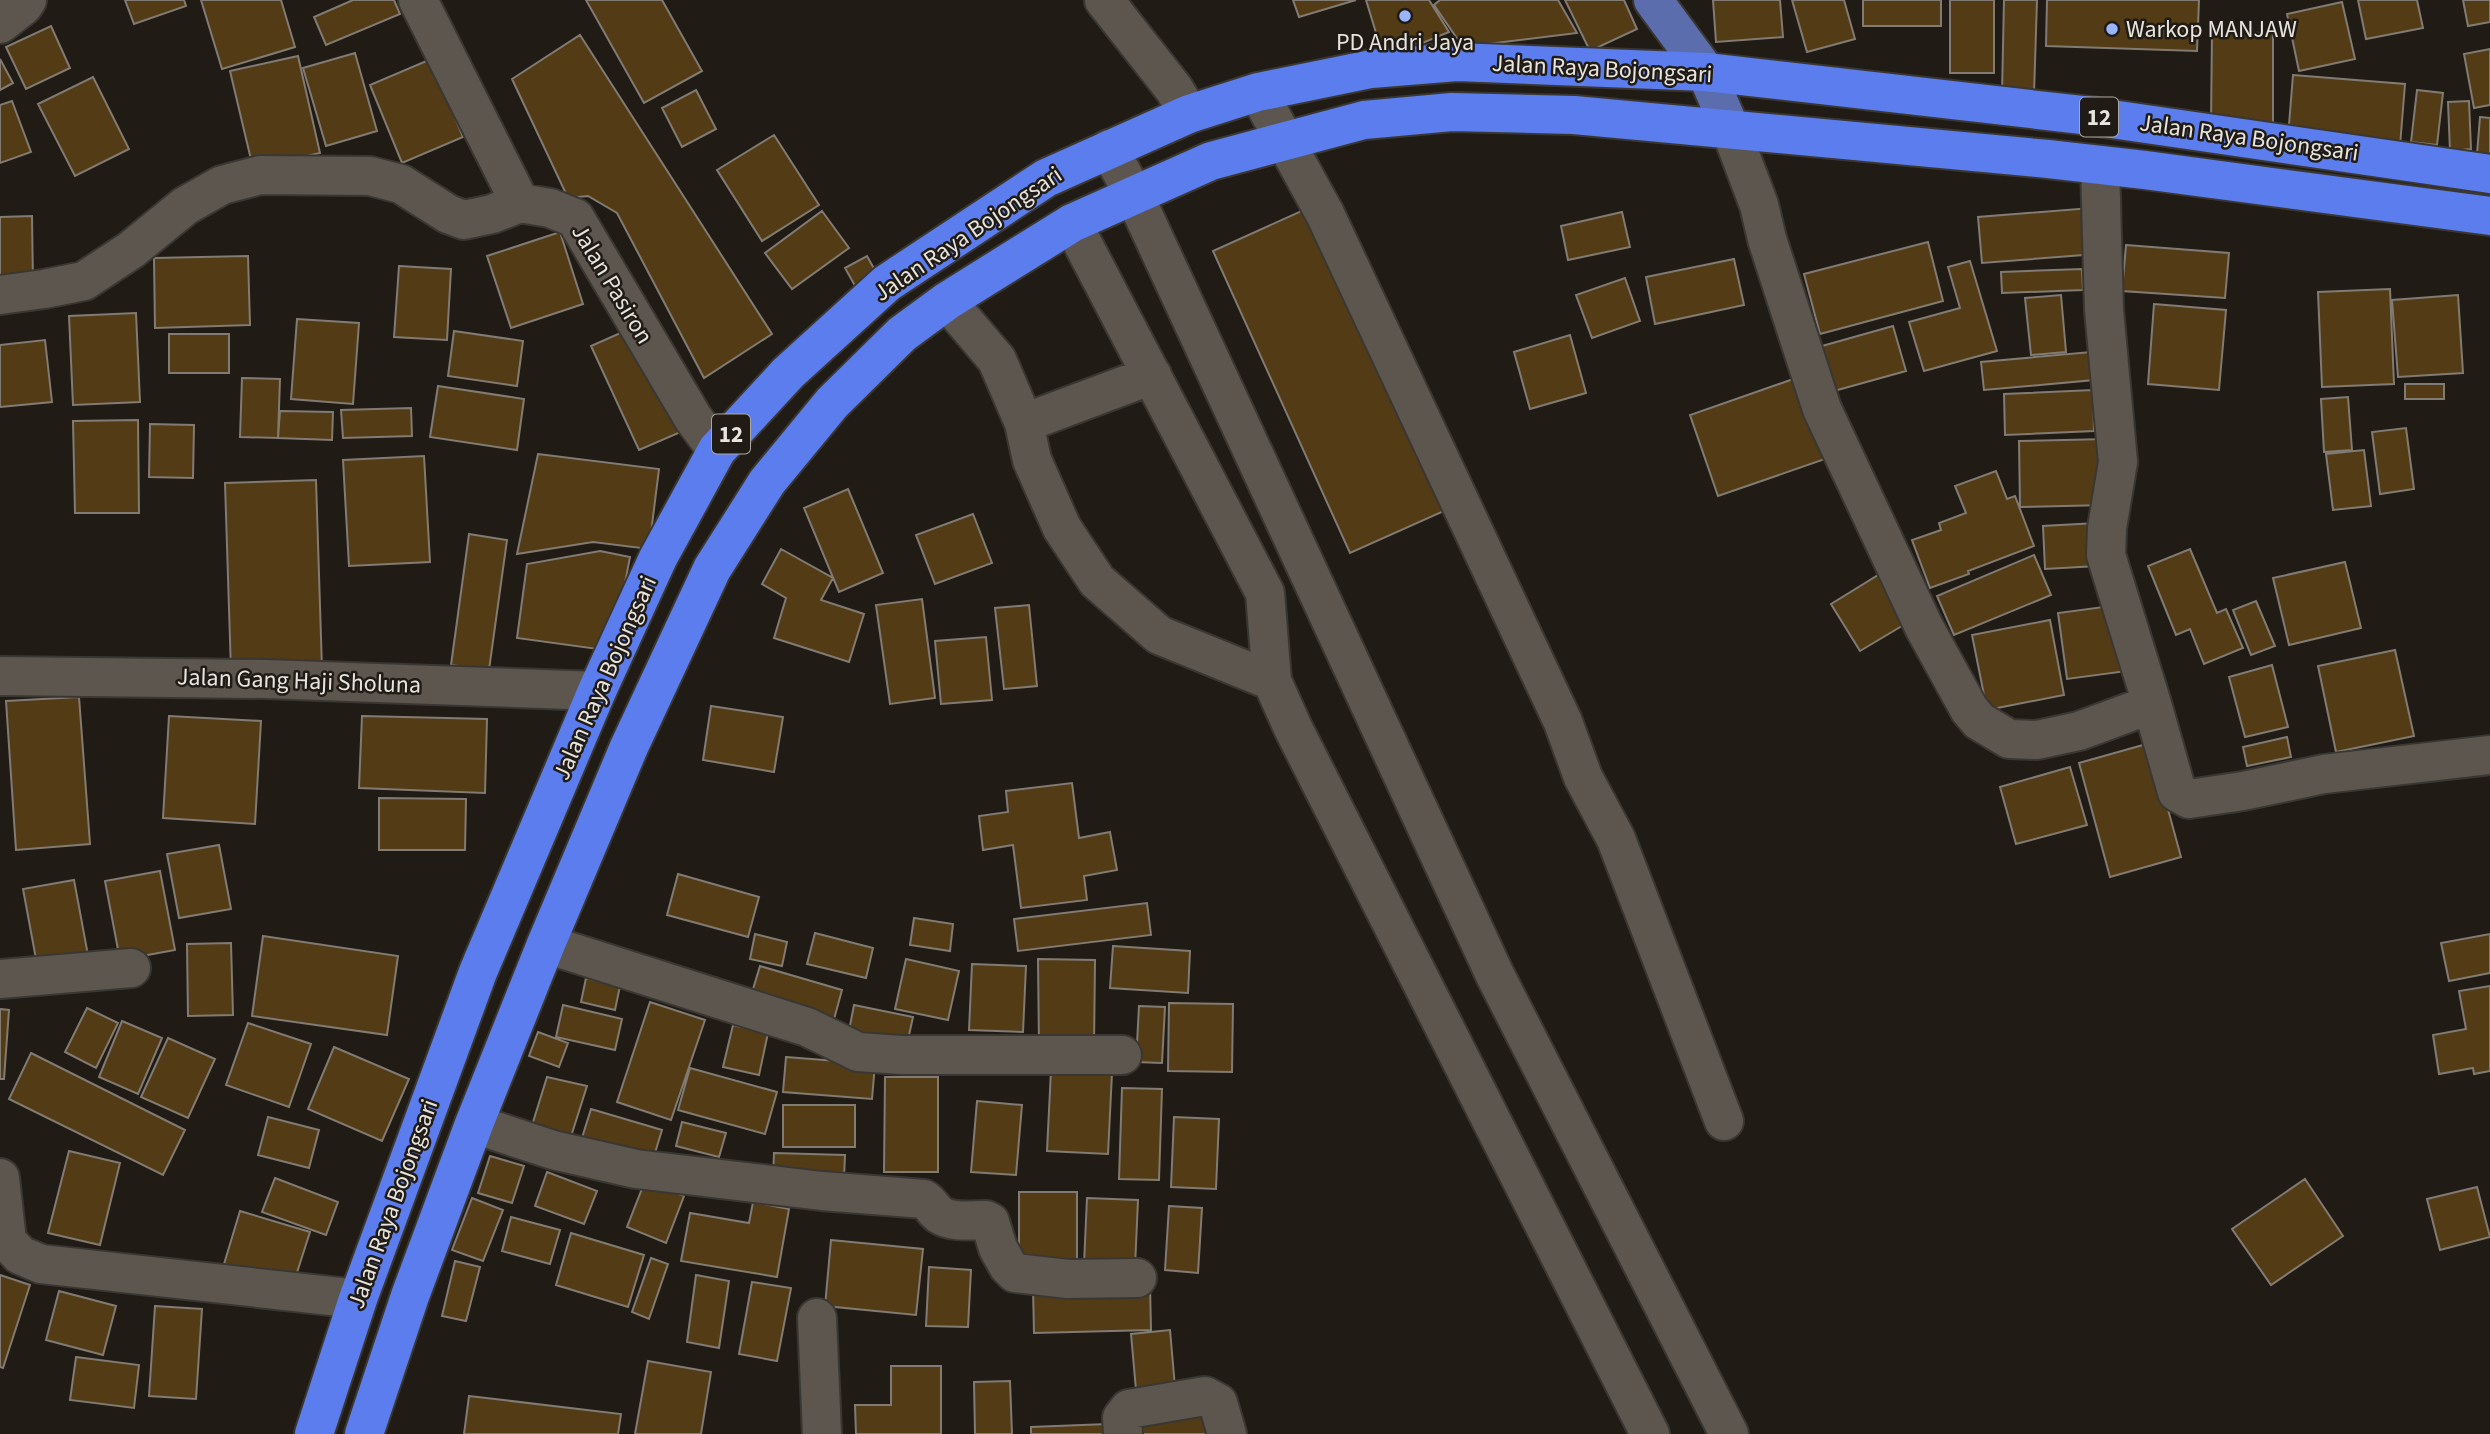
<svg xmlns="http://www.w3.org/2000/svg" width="2490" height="1434" font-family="'Source Sans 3',sans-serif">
	<rect width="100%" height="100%" fill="#201b15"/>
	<path fill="#533b16" stroke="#817b73" stroke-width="2" d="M125 0H184L186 6 134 24Z
		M201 0H281L295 47 222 69Z
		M353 0H394L400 14 326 45 314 17Z
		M586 0H662L702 71 644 103Z
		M1293 0H1356L1299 17Z
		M1366 0H1429L1449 32 1384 59Z
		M1440 0H1558L1577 33 1463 47 1434 5Z
		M1565 0H1624L1637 29 1590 51Z
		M1713 0H1780L1783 37 1716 42Z
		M1792 0H1844L1855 39 1807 52Z
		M1863 0H1941V26H1863Z
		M1950 0H1994V73H1950Z
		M2004 0H2037L2034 94 2002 93Z
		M2047 0H2199L2197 51 2046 46Z
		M2358 0H2417L2423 28 2366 39Z
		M2463 0H2490V22L2468 26Z
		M2342 2 2355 59 2299 71 2287 14Z
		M51 26 70 68 26 89 6 47Z
		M2212 32 2273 33V124H2211Z
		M580 35 772 334 704 378 617 213 588 196 568 198 512 79Z
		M2490 49V105L2474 108 2464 54Z
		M355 53 377 131 326 146 303 68Z
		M298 56 320 153 253 168 230 71Z
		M0 59 13 83 0 90Z
		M431 59 463 137 402 163 370 85Z
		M2293 75 2405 84 2400 146 2288 137Z
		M93 77 129 149 75 176 38 104Z
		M696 90 716 129 682 147 662 108Z
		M2417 90 2443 93 2437 145 2411 142Z
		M12 101 31 152 0 163V105Z
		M2469 101 2471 149 2450 151 2448 102Z
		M2480 117 2490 118V155L2477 154Z
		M774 135 819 205 762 241 717 170Z
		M1317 204 1455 506 1350 553 1213 251Z
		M2091 208 2096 254 1982 263 1978 217Z
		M822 211 849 248 792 289 765 253Z
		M1622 212 1630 247 1568 260 1561 226Z
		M32 216 33 284 0 285V217Z
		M560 232 583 304 511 328 487 256Z
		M1928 242 1943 301 1820 334 1804 274Z
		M2126 245 2229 253 2225 298 2122 291Z
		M248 256 250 325 155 328 154 258Z
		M867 256 881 281 859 293 845 268Z
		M1734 259 1744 305 1655 324 1646 277Z
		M1970 261 1997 351 1924 371 1909 322 1960 308 1948 267Z
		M399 266 451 269 447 340 394 337Z
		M2082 269 2083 290 2002 293 2001 272Z
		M1625 278 1640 321 1592 338 1576 295Z
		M2390 289 2394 384 2322 387 2318 292Z
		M2061 295 2066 352 2031 355 2025 298Z
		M2458 295 2463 373 2398 377 2392 300Z
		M2154 304 2226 310 2219 390 2148 384Z
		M136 313 140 402 73 405 69 316Z
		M297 319 359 323 353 404 291 399Z
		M636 326 683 431 639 450 591 346Z
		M1893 326 1906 371 1834 391 1822 346Z
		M454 331 523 341 517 386 448 376Z
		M169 334H229V373H169Z
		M1570 335 1586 393 1530 409 1514 352Z
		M45 340 52 402 0 407V345Z
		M2091 352 2094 380 1984 390 1981 362Z
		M1799 377 1828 458 1718 496 1690 415Z
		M242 378 280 379 278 438 240 437Z
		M2405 384H2444V399H2405Z
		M438 386 524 399 517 450 430 437Z
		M2093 390 2094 431 2005 435 2004 394Z
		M2348 397 2352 450 2324 452 2321 399Z
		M411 408 412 436 343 438 341 410Z
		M280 411 333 412 332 440 278 438Z
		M138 420 139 513H75L73 421Z
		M150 424 194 425 193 478 149 477Z
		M2406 428 2414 489 2380 494 2372 432Z
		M2106 439 2107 505 2020 507 2019 441Z
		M2364 450 2371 506 2333 510 2326 454Z
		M538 454 659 469 649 549 593 542 517 554Z
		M424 456 430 562 349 566 343 460Z
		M1996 471 2007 499 2015 496 2034 546 1968 571 1969 574 1930 588 1912 540 1941 530 1939 523 1966 513 1955 486Z
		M316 480 322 669 231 671 225 483Z
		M848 489 883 573 839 592 804 508Z
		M973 514 992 563 935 584 916 535Z
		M2096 523 2097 566 2045 569 2043 526Z
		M469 534 507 540 489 670 451 665Z
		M781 549 833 578 821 600 864 614 849 662 774 638 786 598 762 584Z
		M2190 549 2217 613 2226 609 2243 648 2204 664 2190 629 2176 635 2148 566Z
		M600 551 630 557 612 651 517 638 527 564Z
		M2034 555 2051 595 1954 635 1937 596Z
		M2345 562 2361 628 2289 645 2273 578Z
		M1888 569 1917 617 1860 651 1831 604Z
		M922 599 935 698 890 704 876 605Z
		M2256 601 2275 646 2251 655 2233 610Z
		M1029 605 1037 686 1004 689 995 608Z
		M2118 605 2127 671 2067 679 2058 613Z
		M2050 620 2064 695 1987 710 1972 635Z
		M986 637 992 700 941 704 935 641Z
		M2395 650 2414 736 2336 752 2318 666Z
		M2272 665 2288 727 2245 737 2229 677Z
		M79 697 90 844 16 850 6 701Z
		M711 706 783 717 774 772 703 760Z
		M169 716 261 721 255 824 163 818Z
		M362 716 487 719 485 793 359 788Z
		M2287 737 2291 757 2247 766 2243 747Z
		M2150 743 2181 857 2110 877 2079 763Z
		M2070 767 2087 825 2016 844 2000 787Z
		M1072 783 1079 838 1110 832 1117 870 1084 876 1087 900 1021 908 1013 845 983 850 979 816 1008 812 1006 791Z
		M379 798 466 799 465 850H379Z
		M219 845 231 909 179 918 167 854Z
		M160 871 175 950 120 960 105 881Z
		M678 874 759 897 748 937 667 915Z
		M74 880 90 966 39 975 23 889Z
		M1147 903 1151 935 1018 951 1014 919Z
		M914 918 953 924 950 951 910 945Z
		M815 933 873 948 866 978 807 964Z
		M755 934 787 942 782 966 750 959Z
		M2490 934V973L2449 981 2441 943Z
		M263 936 398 956 387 1035 252 1016Z
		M231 943 233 1015 188 1016 187 944Z
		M1113 946 1190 951 1188 993 1110 988Z
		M906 959 959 971 948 1020 895 1009Z
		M1038 959 1095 960 1094 1047H1039Z
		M972 964 1026 966 1023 1032 969 1030Z
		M760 966 842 990 833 1023 750 999Z
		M586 978 620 986 615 1010 581 1002Z
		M2490 986V1071L2474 1074 2473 1068 2439 1074 2433 1035 2466 1029 2459 991Z
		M650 1002 705 1020 671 1120 617 1102Z
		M1169 1003 1233 1004 1232 1072 1168 1071Z
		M563 1005 622 1019 615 1050 556 1037Z
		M854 1005 913 1017 906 1049 848 1036Z
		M1139 1006 1165 1007 1162 1063 1136 1062Z
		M87 1008 118 1023 96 1068 65 1052Z
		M0 1009 9 1010 4 1079H0Z
		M122 1021 162 1038 138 1094 99 1077Z
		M248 1023 311 1044 289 1107 226 1085Z
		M733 1025 768 1033 759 1075 723 1067Z
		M538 1032 568 1043 559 1067 529 1056Z
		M168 1038 215 1059 188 1118 141 1097Z
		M334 1047 409 1079 382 1141 308 1109Z
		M31 1053 185 1130 163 1175 9 1099Z
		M786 1057 875 1064 872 1099 783 1092Z
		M690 1068 777 1092 765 1134 678 1110Z
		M1051 1070 1112 1073 1108 1154 1047 1151Z
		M547 1077 587 1086 568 1146 529 1135Z
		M885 1077H938V1172H884Z
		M1122 1088 1162 1089 1159 1180 1119 1179Z
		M977 1101 1022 1105 1016 1175 971 1172Z
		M783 1105H855V1147H783Z
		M591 1109 662 1130 651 1166 580 1144Z
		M268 1117 319 1130 309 1168 258 1155Z
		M1174 1117 1219 1119 1216 1189 1171 1187Z
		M682 1122 726 1133 719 1157 676 1146Z
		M69 1151 120 1163 100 1245 48 1233Z
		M774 1153 845 1155 844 1178 773 1176Z
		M490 1156 524 1166 512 1203 478 1193Z
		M547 1172 597 1191 584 1224 535 1206Z
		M275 1178 338 1202 326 1235 262 1212Z
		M2305 1179 2343 1236 2271 1285 2232 1229Z
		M645 1181 684 1196 666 1243 627 1227Z
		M2477 1187 2490 1237 2440 1250 2427 1199Z
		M1019 1192H1077V1265H1019Z
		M472 1198 503 1210 483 1261 452 1250Z
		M1087 1198 1138 1200 1135 1267 1084 1264Z
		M753 1202 789 1209 777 1277 681 1261 690 1213 749 1223Z
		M1169 1206 1202 1208 1198 1273 1165 1270Z
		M240 1211 310 1232 293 1285 224 1264Z
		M511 1217 560 1230 550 1264 502 1251Z
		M571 1233 644 1255 628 1307 556 1285Z
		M831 1240 923 1249 916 1315 825 1306Z
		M651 1258 668 1264 649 1319 632 1312Z
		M455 1261 480 1267 466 1321 442 1316Z
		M929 1267 971 1270 968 1327 926 1326Z
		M0 1275 30 1285 3 1368 0 1367Z
		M696 1275 729 1281 719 1348 687 1342Z
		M752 1282 791 1288 777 1361 739 1354Z
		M1150 1285 1151 1330 1034 1333 1033 1288Z
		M59 1291 116 1306 103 1355 46 1340Z
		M155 1306 202 1309 196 1399 149 1396Z
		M1170 1330 1175 1387 1136 1390 1131 1334Z
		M76 1357 139 1365 134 1408 70 1400Z
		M648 1361 711 1372 701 1434H635Z
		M891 1366H941V1434H856L855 1405H891Z
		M1010 1381 1012 1434H975L974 1382Z
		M469 1396 621 1414 618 1434H464Z
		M1208 1409 1212 1434H1133L1131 1421Z
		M1107 1424V1434H1031V1427Z"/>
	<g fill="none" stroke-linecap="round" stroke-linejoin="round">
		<defs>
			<path id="minor" d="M418 0 520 203
				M1104 0 1174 89 1189 114
				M0 24 23 6 27 0
				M1258 92 1325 214 1563 722 1583 777 1616 839 1724 1121
				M1730 128 1759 205 1767 239 1822 409 1924 627 1969 709 1979 721 2009 739 2037 740 2079 731 2152 704 2177 792 2189 799 2243 791 2324 774 2490 755
				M1109 149 1134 195 1495 975 1729 1434
				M2100 165 2104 310 2118 462 2107 528 2106 555 2152 704
				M1072 223 1265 593 1272 681 1293 728 1650 1434
				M0 295 44 289 84 281 131 250 185 206 222 185 260 175 370 176 401 184 448 214 464 220 492 214 520 203 550 208 575 218 693 418 717 450
				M947 301 997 360 1024 423 1032 460 1062 528 1097 581 1159 635 1272 681
				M1024 423 1152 375
				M0 676 266 679 597 691
				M546 944 807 1027 858 1052 902 1055H1122
				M0 979 131 968
				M474 1124 553 1150 636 1169 822 1191 924 1199C931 1204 934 1211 940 1215 952 1223 972 1220 986 1220L990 1222 998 1248 1008 1266 1015 1273 1068 1279 1137 1278
				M0 1178 7 1241 20 1255 41 1264 358 1299
				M817 1318 822 1434
				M1123 1434 1122 1418 1129 1409 1205 1396 1218 1403 1227 1434"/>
			<path id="major" d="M1653 0 1706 72 1730 128"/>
			<path id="highway" d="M314 1434 358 1299 478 972 597 691 658 558 717 450 788 373 887 283 1046 178 1189 114 1258 92 1371 69 1457 62 1706 72 2091 116 2490 174
				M364 1434 410 1296 474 1124 546 944 629 747 712 569 767 482 832 403 902 334 947 301 1072 223 1211 161 1364 120 1452 112 1574 115 2048 159 2145 170 2490 216"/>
		</defs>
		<use href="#minor" stroke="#3a3733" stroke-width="42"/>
		<use href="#major" stroke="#3a3733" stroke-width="42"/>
		<use href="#highway" stroke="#3a3733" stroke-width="42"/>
		<use href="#minor" stroke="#5c564f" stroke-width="38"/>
		<use href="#major" stroke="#5c6dae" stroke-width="38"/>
		<use href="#highway" stroke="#5c7ded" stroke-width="38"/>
	</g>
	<g fill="#9ab5fd" stroke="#201b15" stroke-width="2.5">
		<circle cx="1405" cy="16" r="7"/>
		<circle cx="2112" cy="29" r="7"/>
	</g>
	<g text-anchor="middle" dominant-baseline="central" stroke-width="5" stroke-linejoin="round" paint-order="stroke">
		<g fill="#201b15" stroke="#aba8a2" stroke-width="2">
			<rect x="2080" y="97.5" width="38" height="39" rx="5"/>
			<rect x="712" y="414.5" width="38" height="39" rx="5"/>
		</g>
		<g font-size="23" font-weight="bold" fill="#e7e4df">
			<text x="2099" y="117">12</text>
			<text x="731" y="434">12</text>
		</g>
		<g font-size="24" fill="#e7e4df" stroke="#201b15" text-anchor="start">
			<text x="2126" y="29">Warkop MANJAW</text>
			<text x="1405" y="42" text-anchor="middle">PD Andri Jaya</text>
		</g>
		<g font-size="24" fill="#e7e4df" stroke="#201b15">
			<text transform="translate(1602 69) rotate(3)">Jalan Raya Bojongsari</text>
			<text transform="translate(2249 138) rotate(8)">Jalan Raya Bojongsari</text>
			<text transform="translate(968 234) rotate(-34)">Jalan Raya Bojongsari</text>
			<text transform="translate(612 284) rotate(59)">Jalan Pasiron</text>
			<text transform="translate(605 678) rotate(-66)">Jalan Raya Bojongsari</text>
			<text transform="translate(299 681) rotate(2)">Jalan Gang Haji Sholuna</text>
			<text transform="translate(393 1204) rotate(-70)">Jalan Raya Bojongsari</text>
		</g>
	</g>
</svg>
